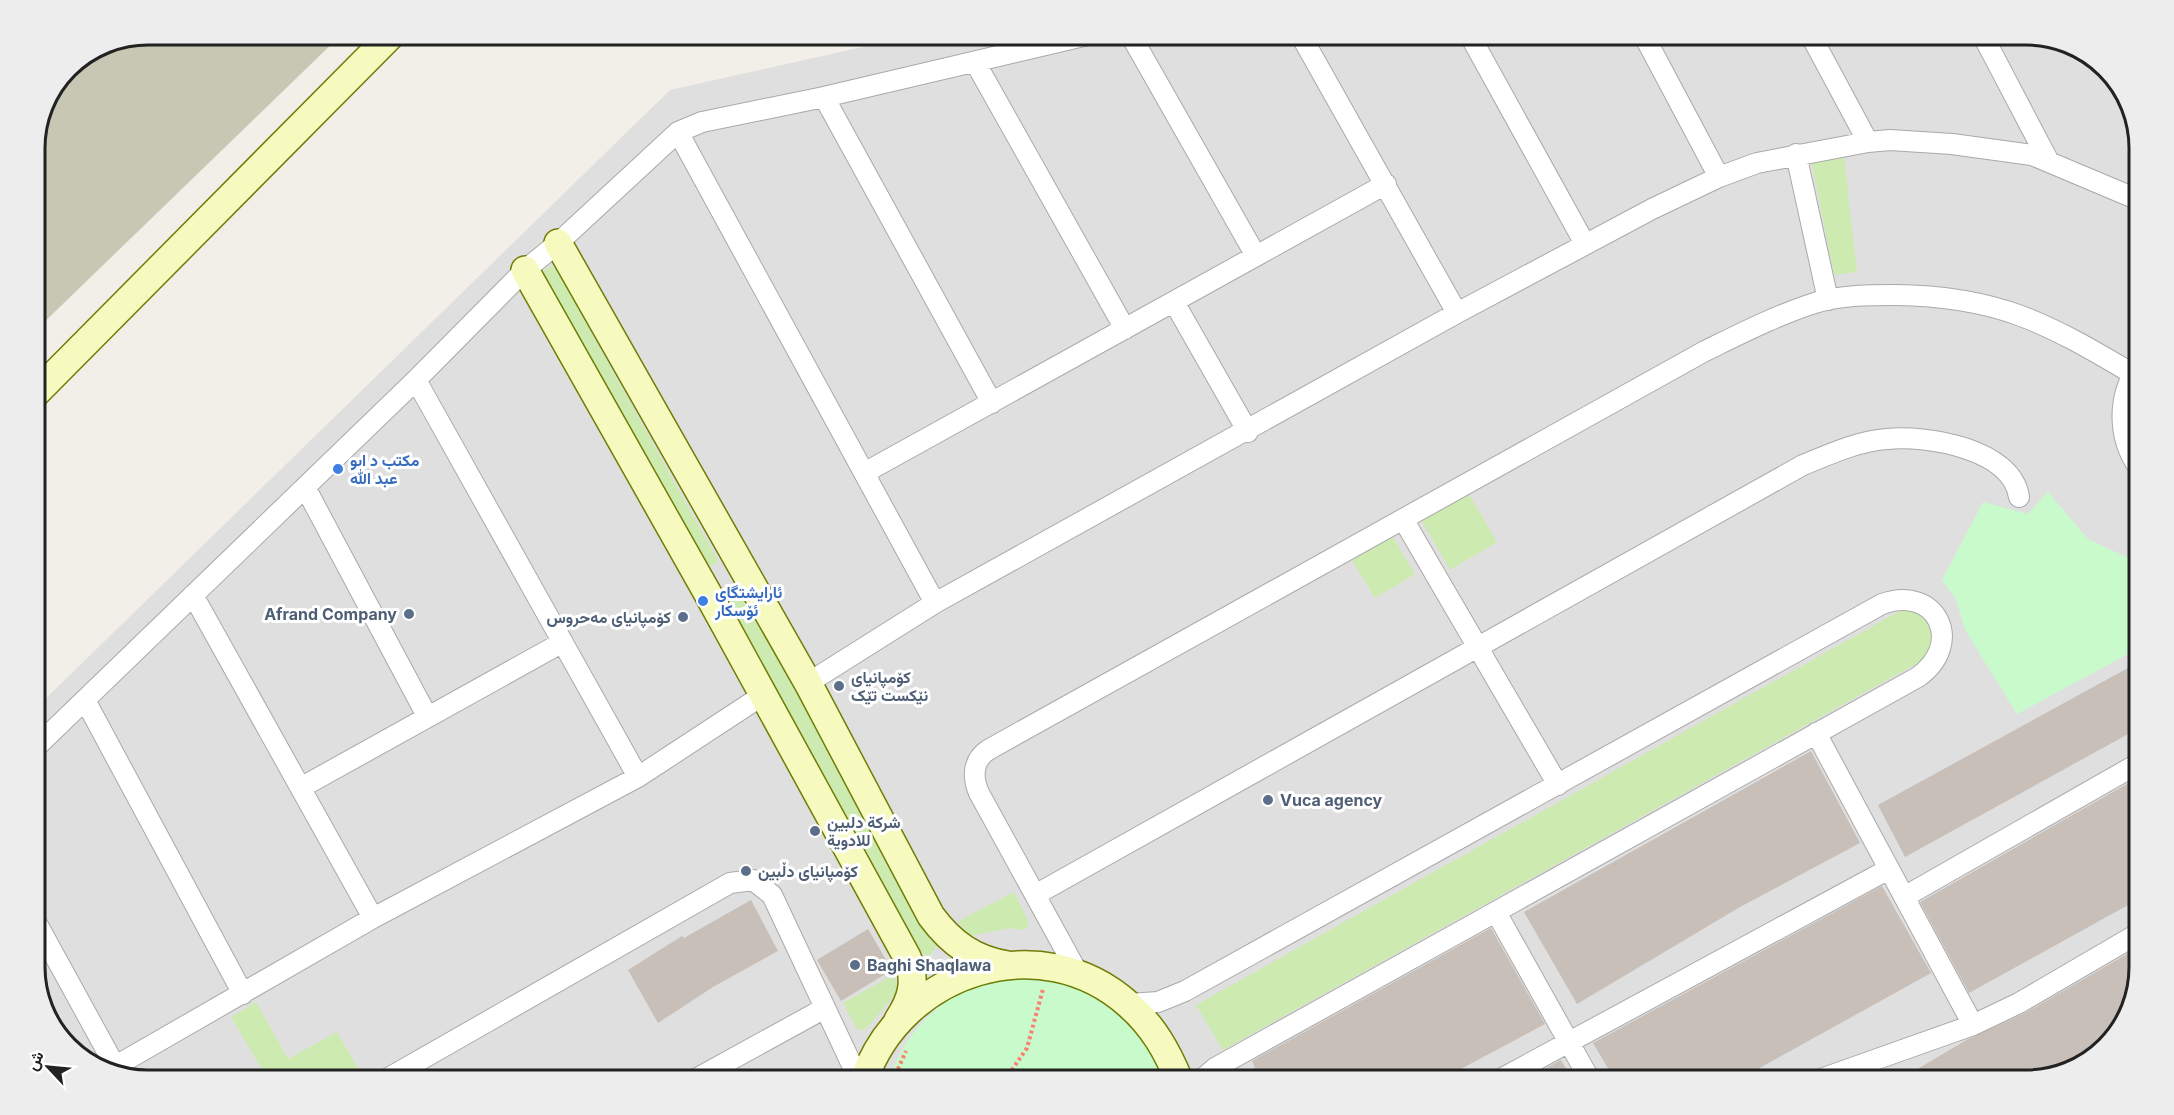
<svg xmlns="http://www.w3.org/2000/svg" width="2174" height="1115" font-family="Inter,Vazirmatn,sans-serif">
	<rect width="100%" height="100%" fill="#f2efe9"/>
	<path fill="#e0dfdf" d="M921 34H2026L2077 46 2121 85 2139 140V967L2128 1018 2083 1065 2027 1080H147L97 1069 54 1031 35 975V709L670 90Z"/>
	<path fill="#c7c7b4" d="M148 34 341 35 35 331V140L68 67 105 43Z"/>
	<path fill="#cdebb0" d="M1844 157 1857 272 1834 275 1811 160Z
		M550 266 555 267 718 561 715 565H702L549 288 542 273Z
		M1469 494 1497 542 1450 570 1422 521Z
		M1391 534 1415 574 1375 598 1351 559Z
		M735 592 742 595 938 945 930 955H924L918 951 727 604 728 597Z
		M1912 610 1924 616 1934 627 1930 656 1223 1050 1196 1005 1898 612Z
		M1014 892 1028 921 1029 926 1022 930 1011 928 969 936 958 921Z
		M893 975 900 989 865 1030 857 1029 843 1003Z
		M256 1002 288 1059 337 1032 360 1072 344 1080H251L264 1073 231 1017Z"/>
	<path fill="#c8facc" d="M2048 492 2088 539 2139 563V648L2017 714 1965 630 1956 599 1942 580 1983 502 2028 514Z
		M1012 974 1062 976 1108 993 1175 1080H889C901 1041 928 1010 964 990 977 982 997 979 1012 974Z"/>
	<path fill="#c7bfb8" d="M2139 662V728L1905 857 1878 805Z
		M1811 751 1860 843 1740 907 1577 1004 1524 912Z
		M2139 777V899L1969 993 1920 902Z
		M1882 886 1931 973 1738 1080H1615L1593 1043Z
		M751 900 778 951 713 987 658 1023 628 970 682 936 684 938Z
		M1491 928 1545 1024 1440 1080H1232L1255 1068 1252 1061Z
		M868 929 892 970 841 1001 817 960Z
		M2139 947V968L2128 1018 2083 1065 2027 1080H1899L1968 1039 2025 1013Z
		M1561 1060 1573 1080H1524L1532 1076Z"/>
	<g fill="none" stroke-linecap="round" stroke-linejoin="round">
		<defs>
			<path id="street" d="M1130 34 1256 256
				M1300 34 1457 313
				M1469 34 1585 244
				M1643 34 1719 177
				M1810 34 1868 142
				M1982 34 2048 160
				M975 62 1125 329
				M824 97 992 403
				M678 132 935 603
				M1796 154 1828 300
				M1174 302 1248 432
				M2139 365C2117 396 2117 437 2139 468
				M416 380 638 777
				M864 473 1386 184
				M305 487 427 716
				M1403 519 1558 785
				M193 595 373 918
				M808 683 935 603 1457 313 1652 209 1719 177 1757 163 1868 142 1890 140 1952 144 2032 155 2139 200
				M85 700 243 994
				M1816 733 1973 1025
				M35 748 416 380 525 270 558 243 678 132 702 122 824 97 1092 34
				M302 787 563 642
				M1035 895 1803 465C1830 454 1858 441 1887 439 1928 435 2012 449 2019 497
				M1904 897 2139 763
				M1496 912 1590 1080
				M35 920 115 1066
				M1079 975 979 793C972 777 973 760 988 750L1705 351C1742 333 1779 314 1818 302 1843 295 1870 295 1895 295 1998 296 2047 323 2133 374
				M1129 1004 1158 1002 1185 991 1882 604C1937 584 1965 644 1918 677L1215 1068 1201 1080
				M107 1071 373 918 638 777 763 695
				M385 1080 730 883 753 880 772 895 859 1080
				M694 1080 825 1008
				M1499 1080 1889 869
				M1818 1080 1973 1025 2019 1003 2139 933"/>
			<path id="secondary" d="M558 243 808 683 931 916C951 943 974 960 1008 965
				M525 270 708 594 907 957C917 981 912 999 898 1020
				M35 394 392 34
				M864 1080C901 972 1040 925 1129 1005 1153 1026 1167 1051 1179 1080"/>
		</defs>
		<use href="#street" stroke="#a9a9a9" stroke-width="22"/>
		<use href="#secondary" stroke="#707d05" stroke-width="30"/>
		<path stroke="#fa8072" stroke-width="4" stroke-dasharray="3 3" stroke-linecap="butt" d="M893 1080 906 1051
			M1005 1080 1027 1048 1043 989"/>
		<use href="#street" stroke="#fff" stroke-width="20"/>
		<use href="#secondary" stroke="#f7fabf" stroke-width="27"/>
	</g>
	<g fill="#3f7fe0" stroke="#fff" stroke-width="2">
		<circle cx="338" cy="469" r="6"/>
		<circle cx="703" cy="601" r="6"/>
	</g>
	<g fill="#5c6f8a" stroke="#fff" stroke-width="2">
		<circle cx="409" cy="614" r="6"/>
		<circle cx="683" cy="617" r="6"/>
		<circle cx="839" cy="686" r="6"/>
		<circle cx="1268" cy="800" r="6"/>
		<circle cx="815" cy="831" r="6"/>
		<circle cx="746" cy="871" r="6"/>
		<circle cx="855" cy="965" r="6"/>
	</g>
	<g text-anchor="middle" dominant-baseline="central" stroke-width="6" stroke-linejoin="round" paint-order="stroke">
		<g font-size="16" font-weight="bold" fill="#366cbe" stroke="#fff" text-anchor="start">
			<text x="350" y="460">مكتب د ابو<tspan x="350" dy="18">عبد الله</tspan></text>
			<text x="715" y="592">ئارایشتگای<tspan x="715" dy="18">ئۆسکار</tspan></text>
		</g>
		<g font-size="16" font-weight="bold" fill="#4e5e75" stroke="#fff" text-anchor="start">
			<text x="397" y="614" text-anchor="end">Afrand Company</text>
			<text x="671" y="617" text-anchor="end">کۆمپانیای مەحروس</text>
			<text x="851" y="677">کۆمپانیای<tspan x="851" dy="18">نێکست تێک</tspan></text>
			<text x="1280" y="800">Vuca agency</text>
			<text x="827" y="822">شركة دلبين<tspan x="827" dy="18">للادوية</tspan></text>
			<text x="758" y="871">کۆمپانیای دڵبین</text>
			<text x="867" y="965">Baghi Shaqlawa</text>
		</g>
	</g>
	<path d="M0 0H2174V1115H0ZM148 45H2026A103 103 0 0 1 2129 148V967A103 103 0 0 1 2026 1070H148A103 103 0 0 1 45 967V148A103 103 0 0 1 148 45Z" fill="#ededed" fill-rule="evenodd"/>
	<path fill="none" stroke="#222" stroke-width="3" d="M148 45H2026A103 103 0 0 1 2129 148V967A103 103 0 0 1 2026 1070H148A103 103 0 0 1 45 967V148A103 103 0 0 1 148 45Z"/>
	<g transform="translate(48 1067) rotate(296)" stroke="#ffffff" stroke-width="4.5" paint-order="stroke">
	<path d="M0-4.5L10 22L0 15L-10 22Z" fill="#222222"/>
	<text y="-9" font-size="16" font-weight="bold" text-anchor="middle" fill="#222222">ش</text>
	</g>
</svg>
